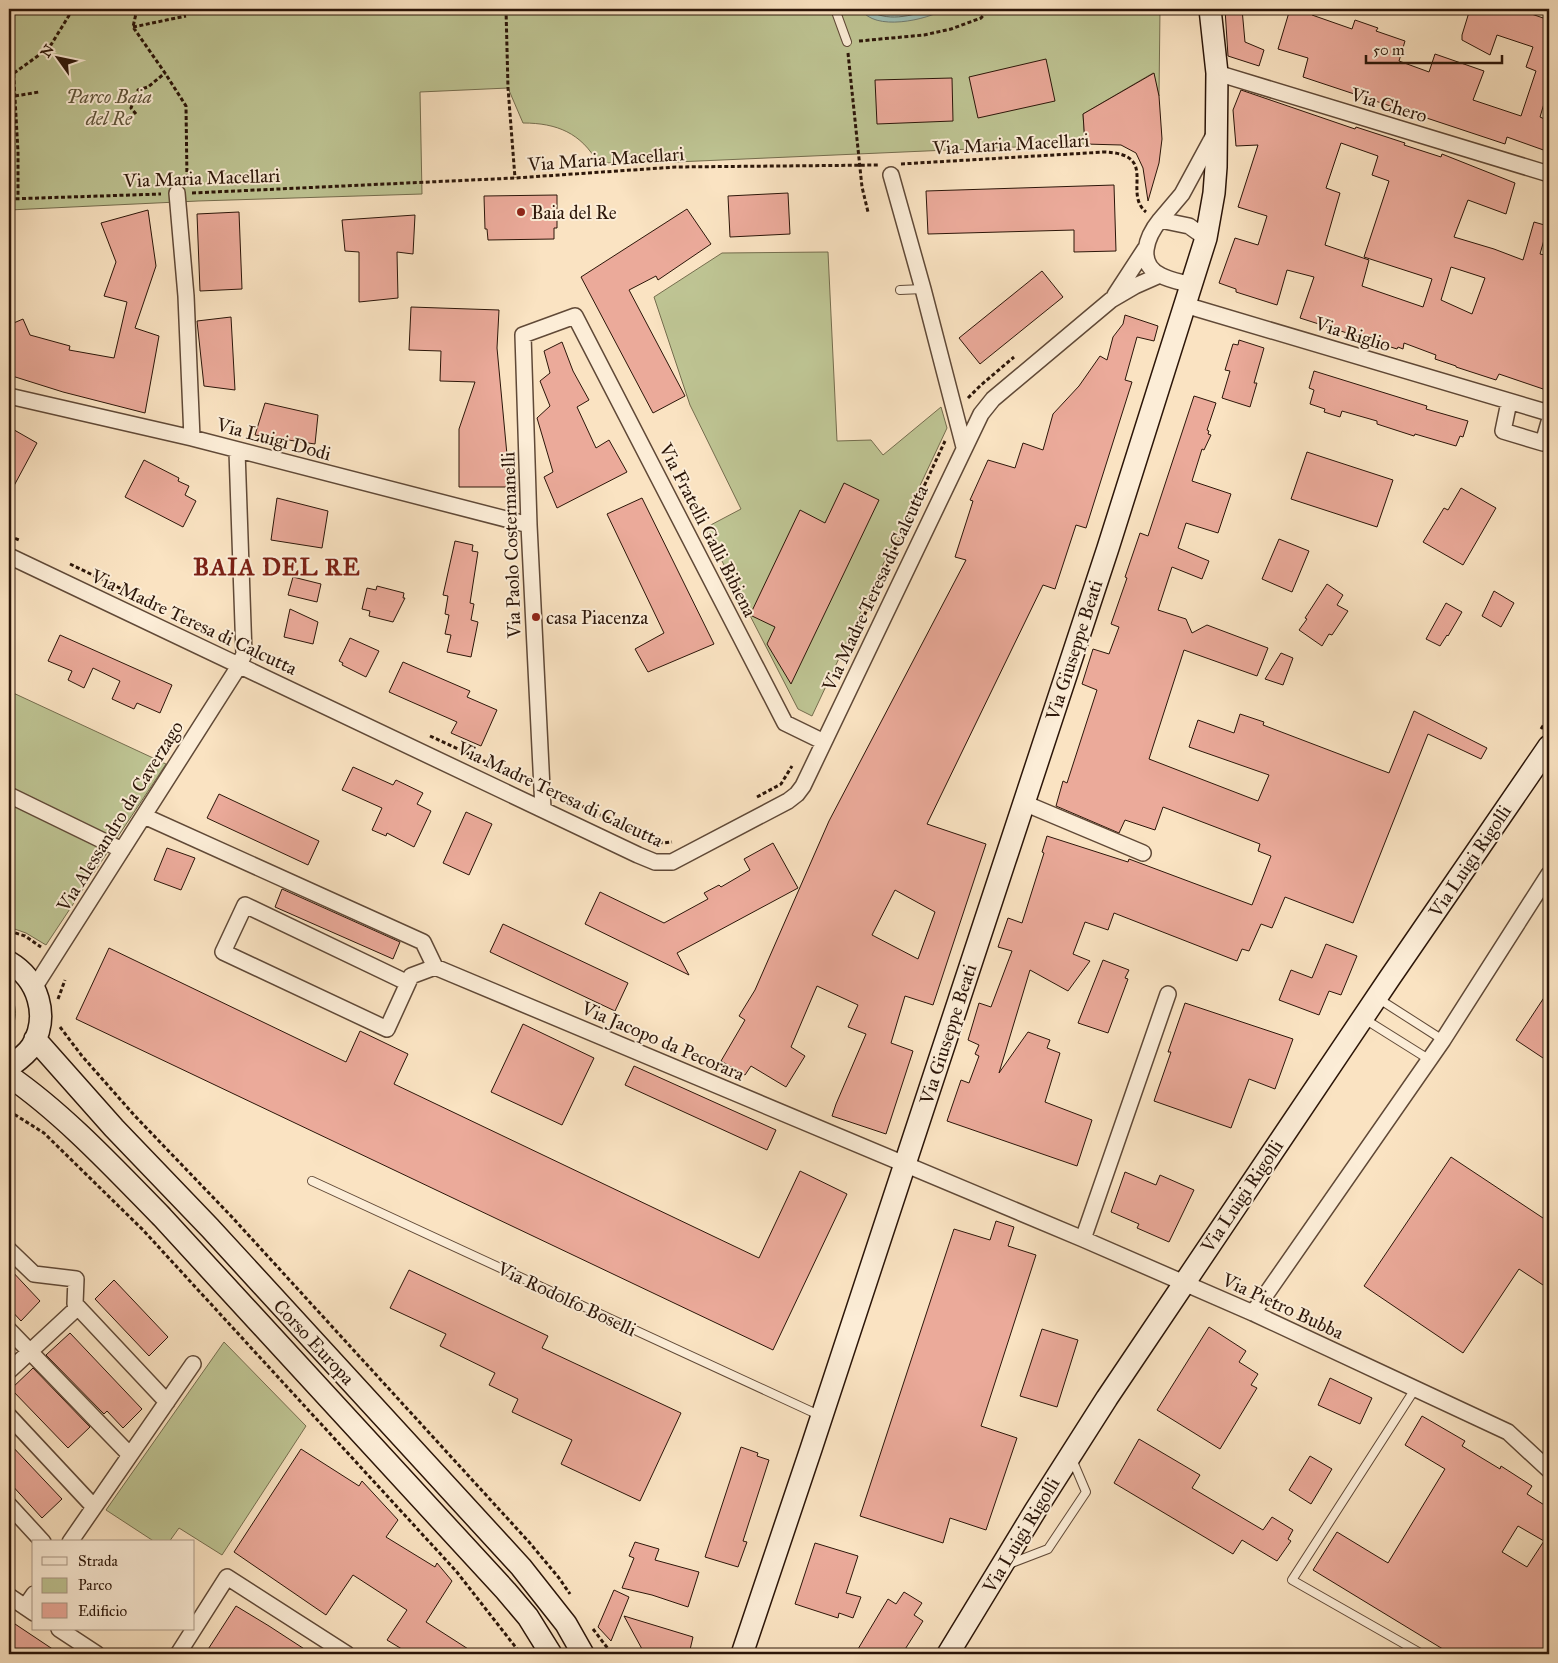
<svg xmlns="http://www.w3.org/2000/svg" width="1558" height="1663" font-family="'IM FELL Great Primer',serif">
	<rect width="100%" height="100%" fill="#fae3c2"/>
	<filter id="stains"><feTurbulence type="fractalNoise" baseFrequency=".004" numOctaves="4"/><feColorMatrix values="0 0 0 0 .2 0 0 0 0 .09 0 0 0 0 .02 0 0 0 .5 -.17"/></filter>
	<radialGradient id="worn" r=".72"><stop offset=".6" stop-color="#630" stop-opacity="0"/><stop offset="1" stop-color="#630" stop-opacity=".3"/></radialGradient>
	<path fill="#bec493" stroke="#756d4e" d="M9 9H1160L1159 96 1153 73 1083 114 1085 144 676 162 598 163C581 133 557 123 523 123L508 88 420 92 422 194 198 201 9 210Z
		M828 252 837 441 871 440 883 455 941 407 947 428 812 716 798 709 705 528 741 509 690 405 654 297 722 253Z
		M9 691 166 764 46 945 26 933 9 927Z
		M9 992C18 1007 17 1020 9 1035Z
		M224 1342 306 1426 222 1555 179 1528 169 1542H155L106 1510Z"/>
	<path fill="#9ebeb4" stroke="#707b70" d="M861 9H945C927 20 874 32 861 9Z"/>
	<g fill="none" stroke-linecap="round" stroke-linejoin="round">
		<path stroke="#656a5e" stroke-width="1" d="M867 9C886 23 911 16 932 9"/>
	</g>
	<path fill="#ebaa9a" stroke="#2c1609" fill-rule="evenodd" d="M1225 9H1242L1245 42 1264 50 1259 66 1228 56Z
		M1290 9H1314L1312 15 1352 29 1355 20 1378 28 1376 31 1405 41 1399 61 1429 72 1435 54 1484 71 1473 100 1521 116 1536 71 1526 67 1533 47 1497 35 1490 55 1462 40V35L1470 9H1517L1549 20V87L1540 117 1549 121V152L1507 137 1505 144 1303 77 1308 58 1278 49Z
		M1046 59 1055 101 978 118 969 77Z
		M1154 73 1159 96 1162 139 1159 163 1148 201 1143 168 1136 153 1121 145 1085 144 1083 114Z
		M952 78 953 121 877 124 875 80Z
		M1241 90 1355 129 1356 127 1405 143 1404 145 1441 157 1442 154 1515 183 1506 214 1468 200 1454 237 1494 249 1523 260 1534 222 1548 226 1540 254 1549 256V391L1499 374 1496 380 1456 367V366L1435 359 1436 355 1404 343 1403 349 1398 347 1397 349 1300 318 1314 277 1287 270 1277 305 1236 292V289L1219 283 1235 238 1258 245 1267 216 1238 207 1258 145 1236 146 1233 110ZM1341 143 1378 156 1372 175 1389 181 1364 257 1432 279 1423 307 1362 286 1369 260 1325 245 1340 193 1326 188ZM1451 267 1485 278 1472 314 1441 300Z
		M1114 185 1116 251 1074 252V230L928 234 926 191Z
		M788 193 790 234 730 237 728 196Z
		M557 195V228H554V239L488 240 487 229H485L484 196Z
		M687 209 711 244 658 280 656 276 629 290 685 396 653 413 581 277Z
		M148 210 156 266 135 328 159 336 145 413 63 392 9 375V325L23 319 30 335 70 346 69 350 114 358 127 302 104 296 116 262 101 223Z
		M239 212 242 289 200 291 197 214Z
		M415 215 413 254 397 252 398 298 359 302V252L345 251 342 220Z
		M1042 271 1063 297 980 364 959 338Z
		M411 307 499 310 497 348 510 487H459V429L475 382 440 381 441 351 409 350Z
		M1125 315 1158 326 1154 341 1137 337 1125 380 1132 382 1086 528 1076 525 1055 589 1043 585 927 824 986 844 933 1005 905 996 891 1043 913 1051 886 1134 832 1116 836 1104 866 1034 848 1027 858 1005 817 986 791 1047 805 1056 786 1087 751 1066 745 1075 721 1061 745 1020 739 1016 755 990 829 821 966 560 955 557 973 501 970 500 988 460 1015 468 1023 443 1043 450 1053 414 1079 386 1100 356 1107 360 1113 337 1123 324ZM895 890 935 912 918 959 872 935Z
		M231 317 235 390 204 386 197 321Z
		M1239 340 1264 348 1254 383H1257L1250 407 1222 398 1230 371 1225 370 1233 344 1238 345Z
		M562 342 573 371 589 400 577 407 596 448 609 440 627 472 557 508 544 477 553 472 537 418 550 406 540 381 550 373 544 351Z
		M1314 371 1427 406 1426 409 1468 421 1463 437 1460 436 1456 446 1415 434 1414 436 1377 424V421L1342 411 1340 417 1324 412 1325 409 1310 404 1314 390 1309 388Z
		M1194 396 1216 403 1207 430 1209 431 1208 434 1211 435 1204 450 1202 449 1192 481 1231 494 1218 533 1186 523 1178 548 1209 561 1202 579 1172 567 1158 610 1186 619 1192 633 1207 625 1268 648 1257 676 1184 650 1149 759 1258 801 1269 775 1189 747 1198 720 1234 733 1240 714 1264 722 1263 725 1389 773 1414 711 1487 748 1481 759 1428 734 1353 923 1285 897 1272 928 1261 924 1249 951 1242 949 1237 961 1114 913 1108 930 1085 922 1073 954 1090 961 1068 991 1030 970 999 1073 1028 1032 1050 1040 1047 1048 1060 1053 1045 1102 1092 1120 1077 1166 947 1121 961 1080 969 1083 979 1056 975 1054 979 1045 968 1040 979 1003 991 1007 1012 951 998 947 1008 918 1022 923 1044 853 1042 852 1047 836 1128 862 1129 859 1252 905 1271 856 1258 851 1260 844 1163 807 1155 830 1125 820 1119 833 1056 806 1063 781 1067 783 1097 690 1082 684 1093 649 1109 654 1119 627 1111 624 1127 578 1125 577 1140 533 1148 536Z
		M265 403 318 415 315 444 255 435Z
		M9 427 37 443 9 495Z
		M1307 452 1393 480 1377 527 1291 499Z
		M144 460 179 478 178 481 189 486 185 495 196 501 183 527 125 497Z
		M844 483 879 500 791 684 767 644 775 627 750 615 800 510 825 523Z
		M1461 488 1496 508 1463 565 1423 542 1444 508 1448 510Z
		M277 498 328 511 322 548 271 540Z
		M642 498 714 644 648 672 635 649 664 633 607 514Z
		M1279 539 1309 551 1292 592 1262 579Z
		M455 541 473 545 472 551 478 552 470 603 474 604 471 620 478 622 471 657 447 652 451 635 445 634 449 615 445 614 448 596 443 595Z
		M293 577 321 584 317 602 288 595Z
		M1327 584 1343 595 1337 605 1348 611 1332 635 1329 634 1322 646 1299 630 1307 619 1305 618Z
		M377 586 404 593 403 598H405L393 622 369 616 370 611 362 609 367 588 376 590Z
		M1494 591 1514 603 1501 627 1482 616Z
		M1446 603 1462 612 1448 636 1447 635 1440 646 1426 639Z
		M290 609 318 622 313 644 284 637Z
		M60 635 172 685 160 713 137 703 134 709 112 699 120 681 93 668 84 688 68 680 72 671 48 661Z
		M350 638 379 651 366 677 342 665 343 663 339 661Z
		M1281 653 1293 658 1283 685 1265 679Z
		M403 662 470 691 467 697 497 710 481 746 451 733 457 722 389 692Z
		M353 767 393 785 396 780 423 793 417 804 431 811 414 847 387 833 386 836 372 830 382 808 342 790Z
		M219 794 319 841 308 865 207 818Z
		M466 812 492 824 469 875 443 863Z
		M773 843 798 888 677 953 689 975 585 924 600 892 664 923 708 899 704 893 719 885 721 887 750 870 744 859Z
		M167 848 195 858 181 890 154 880Z
		M282 889 400 942 393 959 275 907Z
		M503 924 628 983 615 1011 490 952Z
		M1326 944 1357 956 1341 995 1329 991 1319 1015 1279 1000 1291 970 1312 978Z
		M109 948 346 1062 360 1031 408 1054 394 1084 759 1258 800 1171 847 1194 773 1350 76 1019Z
		M1103 960 1129 970 1125 978 1128 979 1108 1033 1078 1023Z
		M1549 990V1062L1516 1040Z
		M1185 1003 1293 1039 1275 1089 1249 1079 1231 1128 1154 1101 1171 1052H1168Z
		M523 1024 594 1058 562 1125 491 1092Z
		M634 1066 776 1130 767 1150 625 1085Z
		M1451 1157 1549 1222V1289L1519 1269 1463 1353 1364 1286Z
		M1125 1172 1156 1185 1160 1175 1194 1190 1169 1242 1137 1228 1139 1224 1111 1212Z
		M996 1221 1014 1227 1008 1246 1036 1255 981 1426 1017 1438 986 1530 950 1518 943 1543 860 1516 954 1229 990 1240Z
		M9 1268 40 1301 21 1321 9 1308Z
		M409 1270 548 1336 542 1348 681 1413 640 1501 561 1464 572 1440 512 1412 518 1399 489 1385 495 1373 440 1346 446 1334 390 1308Z
		M114 1280 168 1337 149 1356 95 1299Z
		M1209 1327 1246 1351 1239 1362 1258 1374 1251 1385 1257 1388 1220 1449 1157 1410Z
		M1042 1329 1078 1340 1057 1407 1020 1396Z
		M70 1333 142 1409 123 1428 107 1411 104 1414 46 1355Z
		M33 1368 90 1427 68 1448 11 1389Z
		M1330 1378 1372 1398 1360 1424 1318 1405Z
		M1422 1416 1465 1441 1462 1446 1500 1469 1501 1466 1532 1486 1527 1494 1549 1508V1654H1451L1313 1570 1337 1532 1388 1563 1445 1469 1405 1445ZM1518 1526 1544 1541 1527 1567 1502 1552Z
		M1139 1439 1200 1475 1192 1488 1263 1530 1272 1517 1293 1530 1288 1539 1291 1541 1277 1561 1242 1540 1233 1554 1114 1483Z
		M9 1443 62 1499 42 1518 9 1482Z
		M741 1447 758 1453 757 1456 769 1460 743 1541 747 1542 738 1567 705 1557Z
		M301 1449 359 1486 362 1481 398 1520 386 1537 435 1567 437 1563 452 1581 426 1622 476 1654H410L387 1640 407 1610 353 1575 326 1615 234 1552Z
		M1310 1456 1332 1469 1311 1504 1289 1490Z
		M635 1542 659 1549 655 1560 699 1572 688 1607 652 1595 622 1588 634 1558 629 1556Z
		M815 1543 858 1556 846 1593 861 1597 853 1618 839 1613 838 1618 795 1604Z
		M614 1590 629 1597 611 1641 598 1627Z
		M904 1592 922 1603 914 1615 923 1621 902 1654H855L888 1599 896 1604Z
		M236 1606 269 1626 312 1654H205Z
		M624 1616 693 1637 689 1654H659L642 1649Z
		M9 1620 60 1654H9Z"/>
	<g fill="none" stroke-linecap="round" stroke-linejoin="round">
		<defs>
			<path id="lane" d="M835 9 847 42
				M900 290 923 289
				M1379 999 1443 1040
				M1363 1018 1430 1060
				M312 1181 821 1416
				M1415 1389 1292 1580 1422 1654
				M1009 1564 1048 1549 1086 1492 1072 1459"/>
			<path id="street" d="M1217 73 1549 174
				M891 175 923 289 964 447
				M177 193 186 296 192 438
				M1160 220 1182 194 1215 133
				M1191 285C1181 282 1169 280 1160 275 1136 263 1147 236 1160 220L1189 226 1206 238
				M1115 295 1145 249
				M1185 305 1549 413
				M9 396 192 438 529 525
				M1509 402 1503 431 1543 443 1549 422
				M9 556 638 855 655 862H672L788 801 797 794 803 786 981 414 993 399 1111 300 1135 286 1160 275
				M9 795 122 850
				M1024 803 1143 853
				M543 809 529 525 523 335 575 316 785 723 824 742
				M144 816 423 942 435 967
				M408 983 245 905 223 952 387 1029 408 983 411 976 435 967 1083 1239 1253 1313 1508 1432 1549 1470
				M34 988 239 666 244 654 237 451
				M1083 1239 1168 994
				M9 1250 34 1274 76 1279 75 1304 167 1402
				M1253 1313 1443 1040 1549 874
				M9 1330 130 1455
				M9 1371 78 1307
				M9 1416 94 1507
				M9 1505 43 1542
				M70 1542 193 1364
				M9 1596 34 1613
				M25 1607 34 1594
				M59 1629 97 1654
				M178 1654 227 1577 347 1654"/>
			<path id="secondary" d="M9 962C38 979 50 1016 32 1046 26 1055 17 1061 9 1067
				M35 1039 114 1128 210 1228 521 1567 566 1624 583 1654
				M9 1076C64 1114 115 1169 162 1217L506 1591 528 1617 551 1654
				M742 1654 811 1449 1108 548 1206 238 1214 193 1216 167 1217 73 1210 9
				M948 1654 1035 1511 1107 1398 1389 979 1549 746"/>
		</defs>
		<use href="#lane" stroke="#604937" stroke-width="10"/>
		<use href="#street" stroke="#604937" stroke-width="18"/>
		<use href="#secondary" stroke="#2c1609" stroke-width="24"/>
		<path stroke="#2c1609" stroke-width="3" stroke-dasharray="4 2.5" stroke-linecap="butt" d="M10 9 18 152V199
			M137 9 133 27 165 73 186 106 187 180
			M506 9 508 88 515 178
			M133 27 186 16
			M859 41 924 35 951 29 981 18 989 9
			M848 53 862 187 868 212
			M14 73 49 48 73 9
			M15 96 39 92
			M136 114 131 108 138 90 148 87 165 73
			M901 164 1104 152C1160 154 1122 192 1146 212
			M192 193 515 178 676 167 880 165
			M9 199 161 194
			M968 398 981 385 1014 357
			M9 536 19 540
			M70 564 134 595
			M856 633 945 441
			M1541 729 1549 717
			M430 736 527 781
			M559 795 656 842 664 843 672 842
			M757 797 781 784 792 766
			M9 931 25 936 41 947
			M58 999 65 980
			M60 1027 82 1056 134 1115 231 1216 529 1542 559 1578 570 1594
			M9 1111 44 1133 143 1230 456 1571 521 1654
			M593 1629 612 1654"/>
		<use href="#lane" stroke="#fcedd7" stroke-width="8"/>
		<use href="#street" stroke="#fcedd7" stroke-width="15"/>
		<use href="#secondary" stroke="#fcedd7" stroke-width="21"/>
	</g>
	<g fill="#8f2418" stroke="#fcedd7" stroke-width="2">
		<circle cx="521" cy="212" r="5"/>
		<circle cx="536" cy="617" r="5"/>
	</g>
	<g text-anchor="middle" dominant-baseline="central" stroke-width="4" stroke-linejoin="round" paint-order="stroke">
		<g font-size="19" font-style="italic" fill="#5f5339" stroke="#fcedd7">
			<text x="109" y="96">Parco Baia<tspan x="109" dy="22">del Re</tspan></text>
		</g>
		<g font-size="19" fill="#2c1609" stroke="#fcedd7">
			<text transform="translate(1389 105) rotate(17)">Via Chero</text>
			<text transform="translate(1011 144) rotate(-3)">Via Maria Macellari</text>
			<text transform="translate(606 159) rotate(-4)">Via Maria Macellari</text>
			<text transform="translate(202 178) rotate(-2)">Via Maria Macellari</text>
			<text transform="translate(1353 334) rotate(17)">Via Riglio</text>
			<text transform="translate(274 439) rotate(15)">Via Luigi Dodi</text>
			<text transform="translate(708 530) rotate(63)">Via Fratelli Galli Bibiena</text>
			<text transform="translate(511 545) rotate(-92)">Via Paolo Costermanelli</text>
			<text transform="translate(875 588) rotate(-65)">Via Madre Teresa di Calcutta</text>
			<text transform="translate(194 622) rotate(25)">Via Madre Teresa di Calcutta</text>
			<text transform="translate(1074 650) rotate(-72)">Via Giuseppe Beati</text>
			<text transform="translate(560 794) rotate(25)">Via Madre Teresa di Calcutta</text>
			<text transform="translate(120 816) rotate(-58)">Via Alessandro da Caverzago</text>
			<text transform="translate(1470 861) rotate(-56)">Via Luigi Rigolli</text>
			<text transform="translate(948 1034) rotate(-72)">Via Giuseppe Beati</text>
			<text transform="translate(663 1041) rotate(23)">Via Jacopo da Pecorara</text>
			<text transform="translate(1242 1196) rotate(-56)">Via Luigi Rigolli</text>
			<text transform="translate(567 1299) rotate(25)">Via Rodolfo Boselli</text>
			<text transform="translate(1283 1306) rotate(25)">Via Pietro Bubba</text>
			<text transform="translate(314 1342) rotate(47)">Corso Europa</text>
			<text transform="translate(1021 1535) rotate(-59)">Via Luigi Rigolli</text>
		</g>
		<g font-size="19" fill="#2c1609" stroke="#fcedd7" text-anchor="start">
			<text x="531" y="212">Baia del Re</text>
			<text x="546" y="617">casa Piacenza</text>
		</g>
		<g font-size="24" font-weight="bold" letter-spacing="1" fill="#7a1f14" stroke="#fcedd7">
			<text x="277" y="567">BAIA DEL RE</text>
		</g>
	</g>
	<rect width="1558" height="1663" fill="none" stroke="#fae3c2" stroke-width="30"/>
	<rect x="10" y="10" width="1538" height="1643" fill="none" stroke="#2c1609" stroke-width="2.5"/>
	<rect x="15" y="15" width="1528" height="1633" fill="none" stroke="#2c1609"/>
	<rect x="32" y="1540" width="162" height="90" fill="#fcedd7" stroke="#a99785"/>
	<rect x="42" y="1557" width="25" height="8" fill="#fcedd7" stroke="#a99785"/>
	<text x="78" y="1566" font-size="15" fill="#2c1609">Strada</text>
	<rect x="42" y="1578" width="25" height="15" fill="#bec493" stroke="#a99785"/>
	<text x="78" y="1590" font-size="15" fill="#2c1609">Parco</text>
	<rect x="42" y="1603" width="25" height="15" fill="#ebaa9a" stroke="#a99785"/>
	<text x="78" y="1616" font-size="15" fill="#2c1609">Edificio</text>
	<g transform="translate(58 58) rotate(303)" stroke="#fcedd7" stroke-width="4" paint-order="stroke">
	<path d="M0-4L9 19L0 12L-9 19Z" fill="#2c1609"/>
	<text y="-8" font-size="14" font-weight="bold" text-anchor="middle" fill="#2c1609">N</text>
	</g>
	<path d="M1366 55v8h136v-8" fill="none" stroke="#2c1609" stroke-width="2.5"/>
	<text x="1373" y="55" font-size="15" fill="#2c1609" stroke="#fcedd7" stroke-width="4" paint-order="stroke">50 m</text>
	<rect width="100%" height="100%" filter="url(#stains)"/>
	<rect width="100%" height="100%" fill="url(#worn)"/>
</svg>
